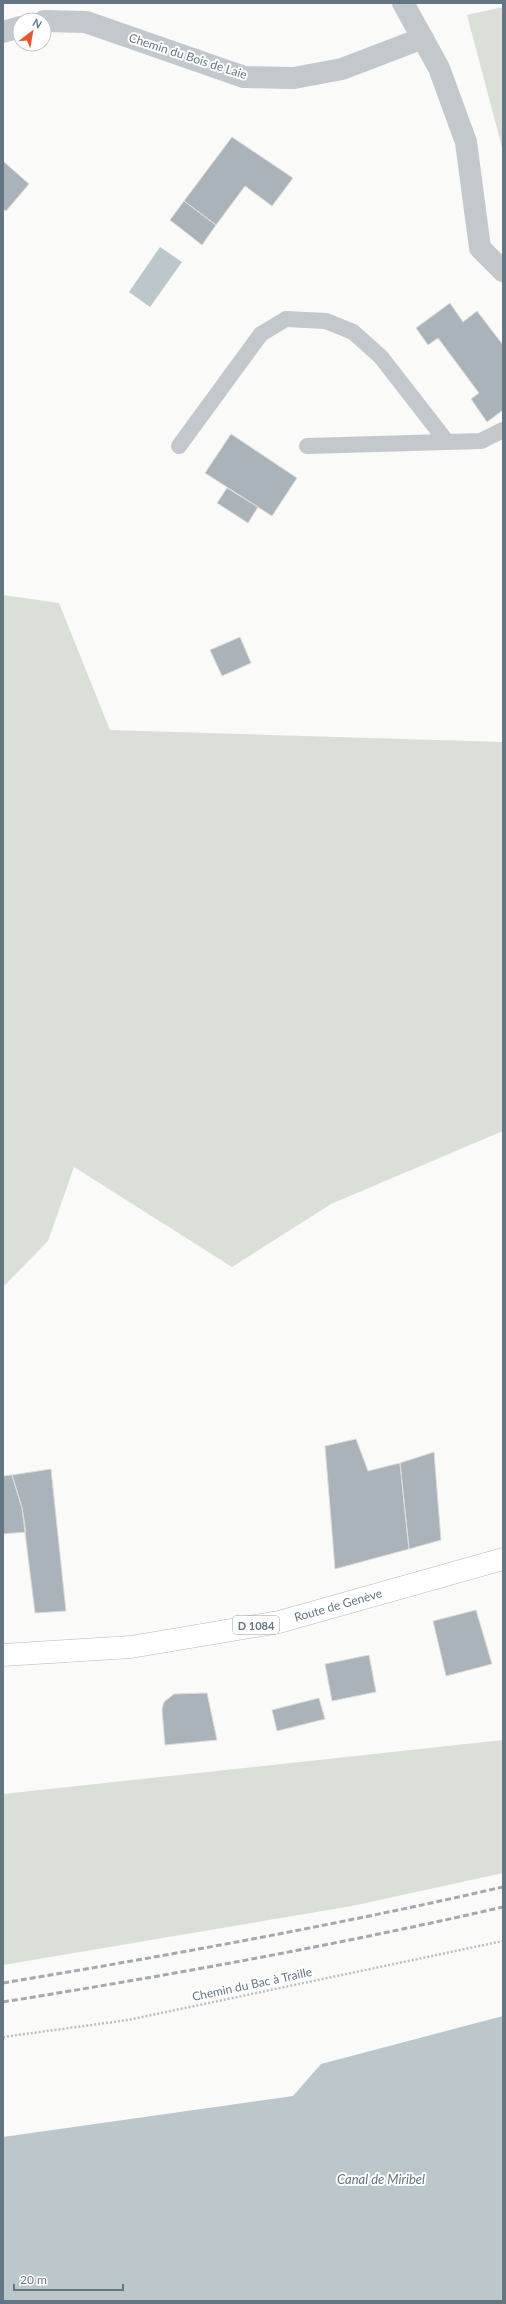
<svg xmlns="http://www.w3.org/2000/svg" width="506" height="2304" font-family="Lato,sans-serif">
	<rect width="100%" height="100%" fill="#fafaf8"/>
	<path fill="#dadfd7" d="M503 7V151L467 15Z
		M3 595 59 603 110 730 503 742V1131L331 1204 232 1267 74 1167 48 1241 3 1287Z
		M503 1740V1873L352 1906 3 1965V1794Z"/>
	<path fill="#bbc7cb" d="M160 247 182 262 150 307 129 292Z
		M503 2016V2301H3V2137L293 2096 321 2064Z"/>
	<path fill="#aab3b9" stroke="#dcdcda" d="M232 137 293 178 272 206 245 186 216 225 184 201Z
		M3 161 29 184 6 211 3 209Z
		M184 201 216 225 202 245 170 220Z
		M450 303 463 322 477 311 503 345V410L487 422 471 399 479 393 438 338 428 345 416 328Z
		M231 434 297 478 272 516 205 473Z
		M227 488 258 507 248 523 217 503Z
		M240 637 251 663 222 676 210 650Z
		M356 1439 368 1471 400 1463 409 1549 335 1569 325 1446Z
		M434 1452 441 1540 409 1549 400 1463Z
		M51 1469 66 1611 35 1613 22 1508 12 1475Z
		M12 1475 22 1508 26 1532 3 1534V1476Z
		M476 1610 492 1664 446 1676 433 1621Z
		M369 1655 376 1692 332 1701 325 1664Z
		M207 1693 217 1740 165 1745 162 1709 164 1702 174 1694Z
		M319 1698 325 1719 277 1731 272 1710Z"/>
	<g fill="none" stroke-linecap="round" stroke-linejoin="round">
		<defs>
			<path id="primary" d="M3 1655 131 1647 279 1622 503 1559"/>
		</defs>
		<use href="#primary" stroke="#b5babe" stroke-width="23"/>
		<path stroke="#bbbfc2" stroke-width="2.5" stroke-dasharray="2 2" stroke-linecap="butt" d="M3 2037 128 2020 503 1941"/>
		<path stroke="#c3c8cc" stroke-width="16" d="M179 446 261 334 286 319 326 321 353 332 381 357 447 442
			M307 446 481 441 503 430"/>
		<path stroke="#c3c8cc" stroke-width="22" d="M403 3 439 68 466 142 480 248 503 271
			M44 21 86 22 244 77 294 78 342 69 423 38
			M3 32 20 27"/>
		<use href="#primary" stroke="#fff" stroke-width="22"/>
		<path stroke="#a2aab0" stroke-width="3" stroke-dasharray="6 3" stroke-linecap="butt" d="M3 1983C171 1955 337 1925 503 1887
			M3 2002C171 1975 337 1945 503 1907"/>
	</g>
	<g text-anchor="middle" dominant-baseline="central" stroke-width="4" stroke-linejoin="round" paint-order="stroke">
		<rect fill="#fff" stroke="#939fa8" stroke-width="1" x="233" y="1616" width="46" height="18" rx="3"/>
		<g font-size="11" font-weight="bold" fill="#657683">
			<text x="256" y="1625">D 1084</text>
		</g>
		<g font-size="12" fill="#657683" stroke="#fff">
			<text transform="translate(188 56) rotate(18)">Chemin du Bois de Laie</text>
			<text transform="translate(338 1605) rotate(-16)">Route de Genève</text>
			<text transform="translate(252 1984) rotate(-12)">Chemin du Bac à Traille</text>
		</g>
		<g font-size="13" font-style="italic" fill="#60757c" stroke="#fff">
			<text x="381" y="2179">Canal de Miribel</text>
		</g>
	</g>
	<rect width="506" height="2304" fill="none" stroke="#657683" stroke-width="8"/>
	<g transform="translate(32 32) rotate(31)"><circle r="19" fill="#ffffff" stroke="#c1c8cd"/>
	<path d="M0-3L7 15L0 10L-7 15Z" fill="#e4572e"/>
	<text y="-6" font-size="11" font-weight="bold" text-anchor="middle" fill="#657683">N</text>
	</g>
	<path d="M14 2284v6h109v-6" fill="none" stroke="#657683" stroke-width="2"/>
	<text x="20" y="2284" font-size="12" fill="#657683" stroke="#ffffff" stroke-width="3" paint-order="stroke">20 m</text>
</svg>
